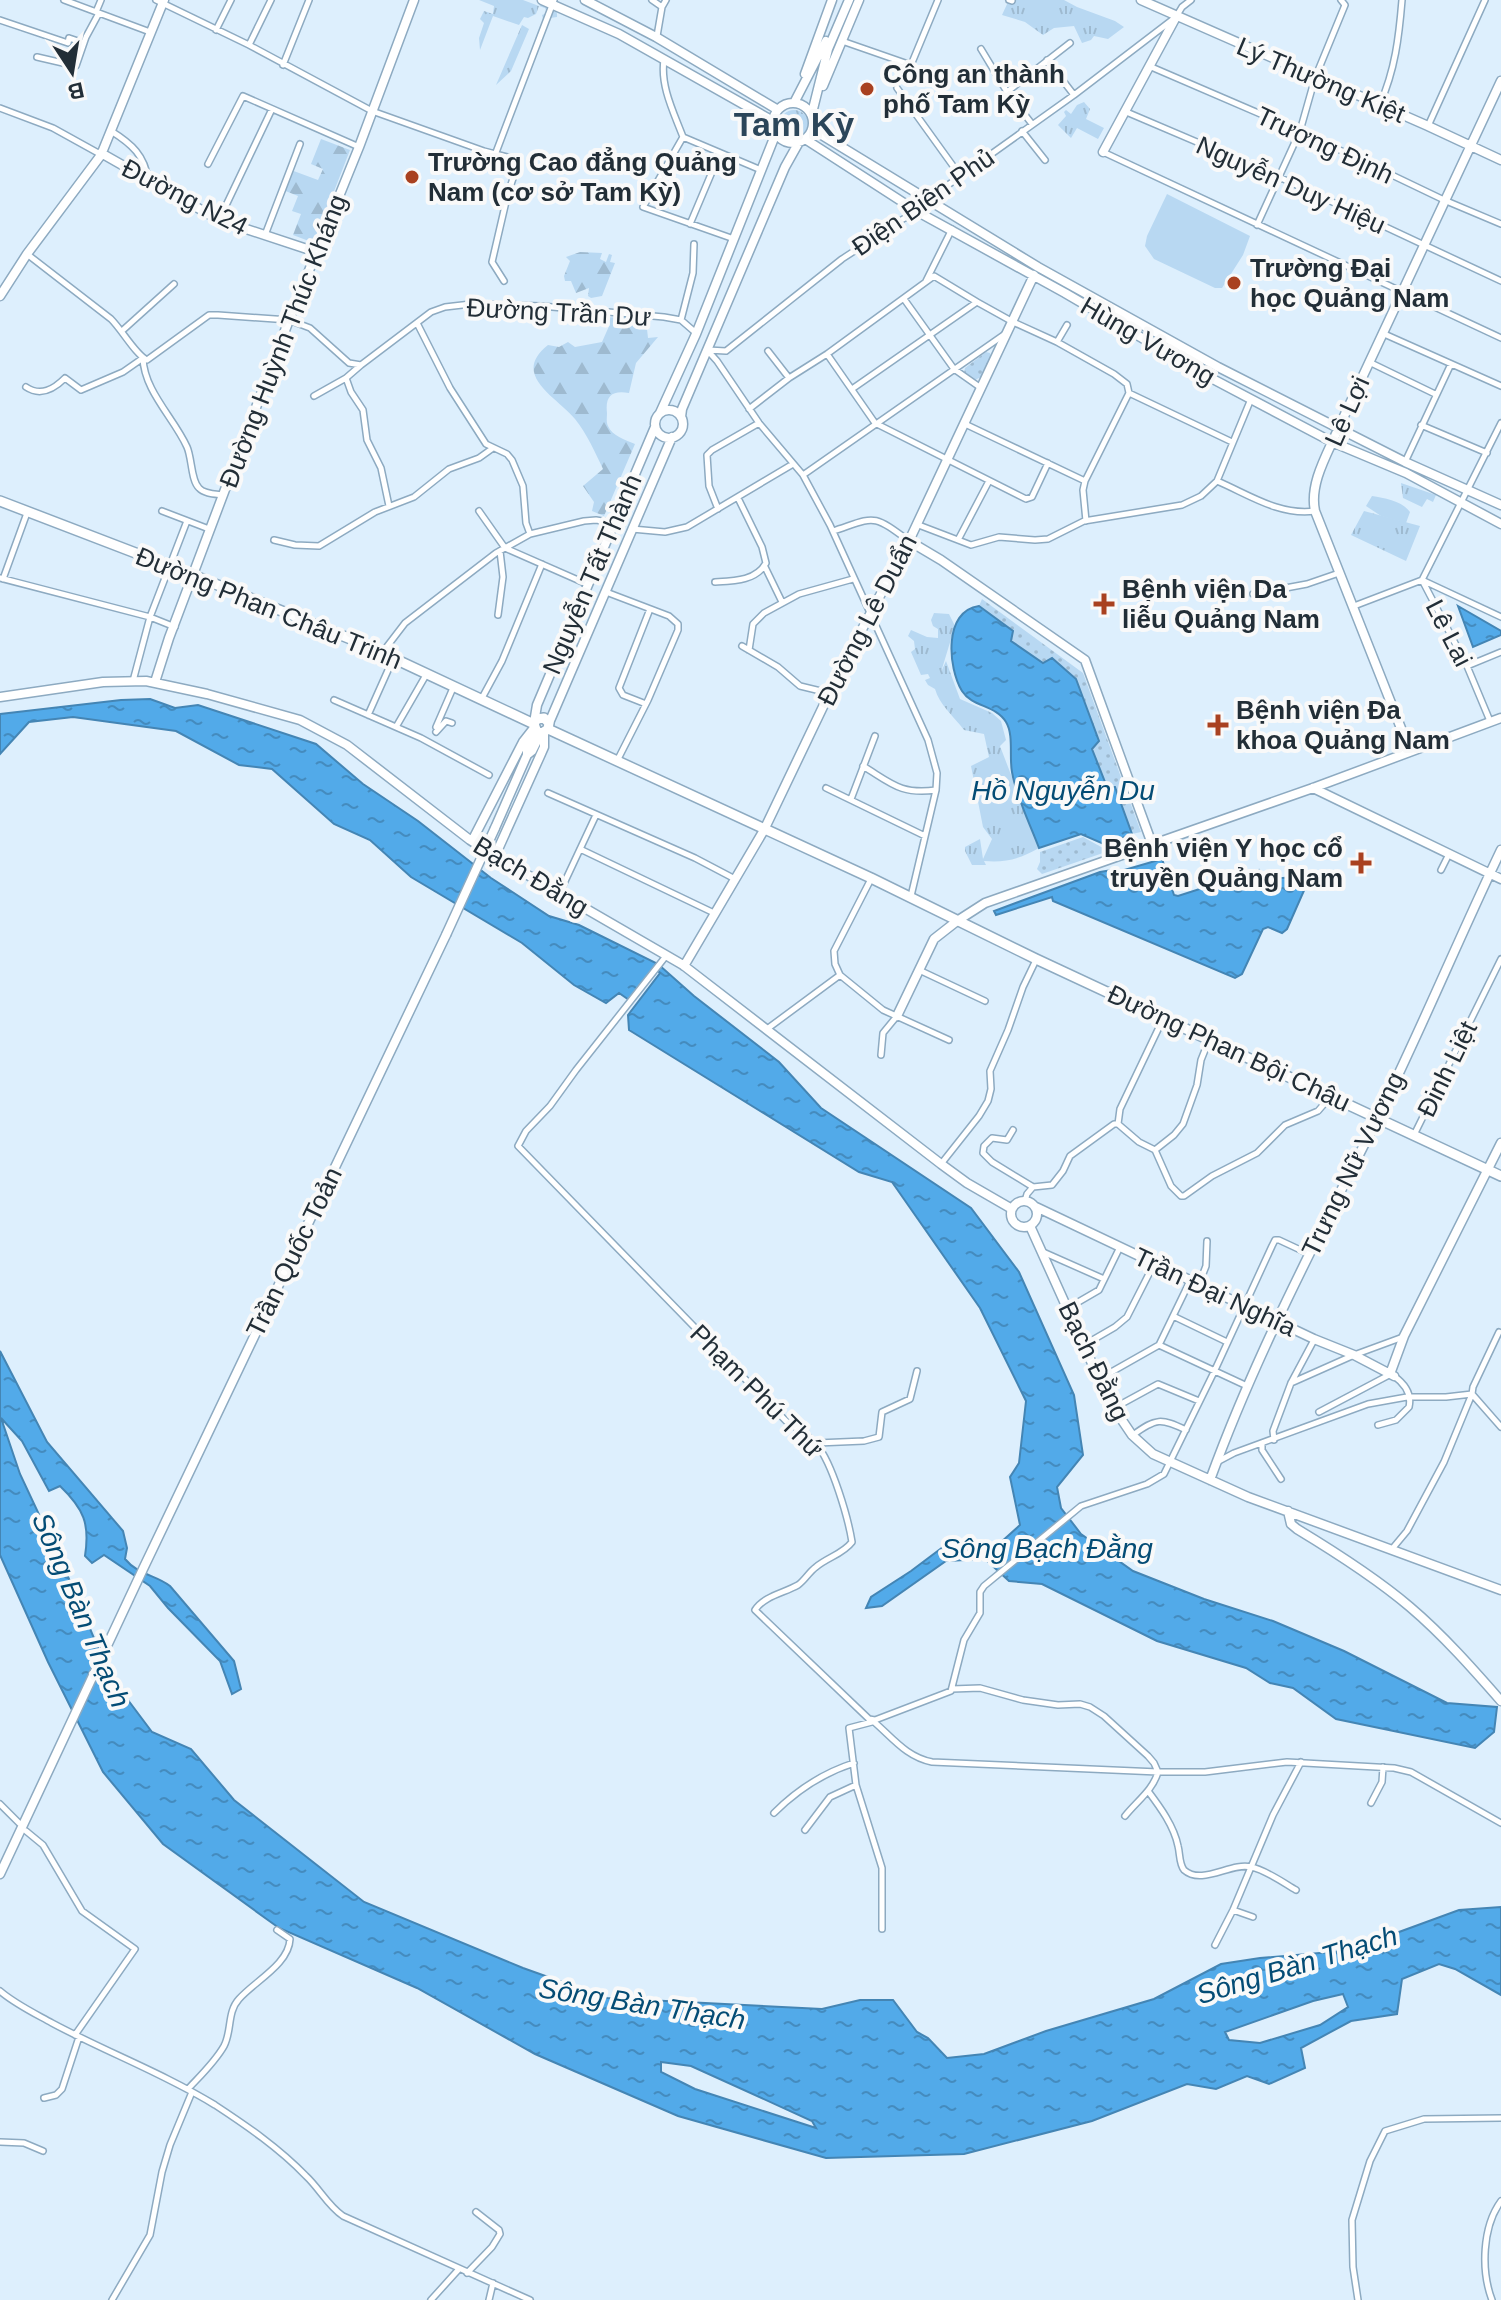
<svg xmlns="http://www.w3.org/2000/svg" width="1501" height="2300" font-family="Helvetica,sans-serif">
	<defs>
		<pattern id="grass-tufts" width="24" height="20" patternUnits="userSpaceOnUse" patternTransform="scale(2)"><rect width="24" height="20" fill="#b8d8f2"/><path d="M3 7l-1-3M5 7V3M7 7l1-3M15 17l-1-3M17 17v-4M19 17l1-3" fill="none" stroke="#9ebad0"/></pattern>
		<pattern id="forest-firs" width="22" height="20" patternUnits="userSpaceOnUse" patternTransform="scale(2)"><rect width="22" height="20" fill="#b8d8f2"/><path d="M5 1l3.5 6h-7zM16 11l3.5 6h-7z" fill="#9ebad0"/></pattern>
		<pattern id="park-dots" width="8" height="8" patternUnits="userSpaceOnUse" patternTransform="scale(2)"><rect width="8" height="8" fill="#b8d8f2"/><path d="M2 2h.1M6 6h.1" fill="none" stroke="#9ebad0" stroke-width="1.8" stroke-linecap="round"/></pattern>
		<pattern id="water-ripples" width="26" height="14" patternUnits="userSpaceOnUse" patternTransform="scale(2)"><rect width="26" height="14" fill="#52aae9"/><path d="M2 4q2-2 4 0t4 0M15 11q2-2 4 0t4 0" fill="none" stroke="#448bbe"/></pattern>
	</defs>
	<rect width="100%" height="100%" fill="#ddeffd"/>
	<path fill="url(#grass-tufts)" d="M479 0H523L539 6 546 2C552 6 558 9 557 17L543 19 542 15 547 13 545 8 539 6 536 14 528 18 524 17 519 25 493 16 480 50 479 38 484 23 480 19 484 11 493 14 494 6Z
		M1016 0H1064L1077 7 1115 21 1124 27 1108 39 1094 36 1091 40 1082 43 1074 26 1054 28 1043 35 1025 22 1002 15 1008 2 1015 3Z
		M522 25 529 29 511 71 496 85Z
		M1084 102 1090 109 1086 119 1104 128 1098 139 1077 128 1071 138 1058 125 1066 116 1064 112 1066 110 1071 114 1077 105Z
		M780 124a14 14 0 1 1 28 0a14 14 0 1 1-28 0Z
		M1401 483 1436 495 1433 502 1427 499 1422 507 1403 498Z
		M1364 511 1420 526 1406 561 1351 535Z
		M934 613 949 614 955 626 941 672 946 661 960 699 992 713 1001 721 1006 740 1000 746 1039 848C1020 859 1005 863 984 861L986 865H972L965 851V847L980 839 983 859 992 839 983 827 971 766 989 757 984 734 964 730C954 717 939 704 935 689L928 685 925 680 930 678 928 674 921 675 911 652 915 649 914 641 908 636 911 630 927 637 938 638V629L933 626 931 620Z"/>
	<path fill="url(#forest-firs)" d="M321 139 350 150 314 243 293 235 301 214 292 211 298 196 283 190 291 170 318 180 323 169 311 164Z
		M580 252 602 253 600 259 606 262 609 254 612 255 610 262 615 263 602 296 591 298 588 296 589 288 576 293 571 281H565L564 276 570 261 566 257Z
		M623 315 629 318 632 316 646 320 648 338 658 337 636 363 629 393C612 390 605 396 607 413 607 417 606 422 608 426 612 436 626 440 635 444L604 516 592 511 594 502 583 486 603 469C595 452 587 434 575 419 557 397 510 375 548 345L559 347 568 342 575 347 602 342 610 324 607 317 621 318Z"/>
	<path fill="url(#park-dots)" d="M986 352 990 353 991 358 981 377 975 380 964 373 965 368Z
		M982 599 1083 673 1141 832 1132 834 1116 788 1107 787 1092 748 1043 664 1011 641 1013 631 979 606Z
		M1083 837 1103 848V853L1042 874 1037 869 1040 862V852Z"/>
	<path fill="#b8d8f2" d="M1167 194 1250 236 1243 255 1222 288H1215L1154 259 1145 246 1147 236Z
		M1372 496C1385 498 1402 501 1410 512L1406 523 1381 516 1366 506Z"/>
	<path fill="url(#water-ripples)" stroke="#4485b4" stroke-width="2" fill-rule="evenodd" d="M979 606 1013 631 1011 641 1043 663 1052 658 1076 679 1099 741 1092 749 1107 787H1115L1132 834 1106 845 1081 834 1039 848C1030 824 1016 796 1012 772 1009 757 1014 735 1006 722 996 705 972 707 962 691 948 668 943 611 979 606Z
		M1458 606 1501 631V635L1473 647Z
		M150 699 175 708 198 705 316 744 363 784 418 821 491 878 549 916 579 925 658 964 694 996 779 1062 821 1108 971 1208 1019 1272 1074 1395 1083 1455 1057 1487 1061 1508 1081 1534 1133 1571 1204 1599 1273 1621 1344 1651 1447 1703 1497 1707 1494 1732 1475 1748 1336 1719 1293 1688 1270 1683 1246 1668 1157 1641 1042 1584 1009 1581 985 1559 946 1561 882 1606 866 1608 871 1597 911 1571 947 1544 1000 1543 1020 1525 1010 1477 1019 1463 1026 1401 980 1308 892 1182 859 1172 629 1030 628 1015 660 973 655 968 629 1000 619 993 606 1003 574 985 522 943 411 877 370 840 334 824 272 769 239 765 176 731 73 717 29 722 0 754V714L121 700Z
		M1162 859 1174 895 1178 896 1259 870 1268 880C1283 877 1294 875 1306 886L1287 929 1282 933 1268 927 1263 929 1242 974 1235 978 1053 901 1052 897 996 915 994 911 1100 872 1118 869 1121 871Z
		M0 1351 47 1442 123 1531 127 1548 125 1559C138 1575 156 1575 170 1586L234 1661 241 1689 232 1694 220 1661 168 1608 150 1586 104 1555 92 1563 85 1556C90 1524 84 1509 60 1486L49 1491 22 1441 1 1418 20 1474 66 1572 110 1676 152 1732 191 1749 234 1800 364 1902 523 1968 607 1998 822 2009 860 2000H893L917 2032 928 2038 947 2058 984 2054 1046 2031 1154 1999 1221 1964 1260 1958 1355 1950 1378 1943 1399 1932 1459 1910 1501 1907V1995L1455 1969 1439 1964 1402 1979 1397 2014 1351 2021 1301 2048 1305 2068 1269 2084 1247 2076 1216 2089 1187 2084 1092 2121 964 2154 826 2158 678 2116 535 2054 417 1988 279 1928 163 1844 103 1772 48 1662 0 1555ZM1343 1994 1348 2007 1320 2025 1260 2043 1229 2040 1225 2032 1313 2001ZM661 2062 691 2066 812 2121 816 2128 695 2089 661 2072Z"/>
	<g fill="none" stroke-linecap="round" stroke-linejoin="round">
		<defs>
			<path id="street" d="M64 0 150 32
				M156 0 249 45 372 111 484 151 515 159 517 167 508 193 492 262 504 281
				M652 0 662 7
				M1009 0 1012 1
				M96 12 101 0
				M0 20 68 43 69 38 84 43
				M216 30 231 0
				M657 36 662 7 666 0
				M842 41 911 65 938 0
				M249 45 271 0
				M981 49 1007 92 1032 124
				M37 57 76 66 86 37 99 13
				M664 60C660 86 674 113 683 137
				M1047 60 1074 95
				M283 65 309 0
				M1149 66 1300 131 1444 200 1501 224
				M897 88 961 177
				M1007 92 1070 43
				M1380 104C1395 70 1399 37 1402 0
				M0 108 53 128 100 154
				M1124 111 1279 177 1501 281
				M1428 126 1485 0
				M111 131C132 144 145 156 148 180
				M1022 131 1045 160
				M1103 152 1501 338
				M495 155 554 0
				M208 164 243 96 359 147
				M219 220 272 109
				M690 224 720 153
				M1257 225 1300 131 1315 78 1345 5 1341 0
				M265 235 300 144
				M734 239 643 207 683 137 761 170
				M27 254 111 319C122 330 136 355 147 360L209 315H218L289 320 310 328 349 363 361 365 431 312 445 307 471 304 541 306 664 317 681 320 696 333
				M926 281 952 229
				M904 299 954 369 981 388
				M681 320 693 273 694 244
				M417 323 450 388 486 444 507 454 512 460 523 486 526 523 530 534
				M123 330 174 284
				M1382 333 1501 386
				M1057 342 1067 325
				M708 350 726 351 842 259 903 219 918 212 927 200 1074 95 1176 17 1182 7 1191 0
				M708 351 717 361 759 423 803 475 830 525 928 740 937 773 936 790 911 896
				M768 351 789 378
				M827 354 875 423 1026 499 1032 497 1048 463
				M1369 362 1435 394
				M346 378 351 392 363 410 367 440 381 468 389 506
				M26 387C41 397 54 389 65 378L81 390 123 372 143 358C144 391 174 418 187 447 192 458 191 481 199 488 204 494 216 494 223 495
				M852 389 977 302 1013 322 1057 342 1114 374 1127 384 1129 393
				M1129 393 1232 442
				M314 396 346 378 361 365
				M749 409 789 378 827 354 934 276 977 302
				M965 424 1085 481
				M1421 425 1487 453
				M1405 462 1451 364
				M803 475 1005 334
				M1217 481C1248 494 1279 516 1315 511
				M1217 481 1251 399
				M718 509 709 486 707 455 712 450 759 423
				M162 511 209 529
				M479 511 505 548 587 584
				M1086 521 1083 490 1085 481 1129 393
				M916 524 971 545 999 537 1035 540 1048 539 1084 521 1182 505 1201 496 1217 481
				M632 529 665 532 687 527 793 464
				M833 531C876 517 871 513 909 541
				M274 540 295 545 319 546 375 512 414 497 449 469 479 458 493 448
				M958 540 989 481
				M765 567 782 602
				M0 578 150 617 175 627
				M3 579 27 513
				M715 582C734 581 756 581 766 563L762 547 738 498
				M606 592 669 616 678 624V630L648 700 617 761
				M1253 594 1307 584 1339 573
				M1354 606 1422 580 1501 617
				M498 615 503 577 500 551
				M742 646 778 667 800 686 829 693
				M749 650 753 624 764 613 799 594 853 579
				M382 653 405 623 496 553 530 534 584 521 596 520 614 523
				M1467 666 1501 652
				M133 681 150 617 187 521
				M482 698 502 661 542 564
				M334 700 421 738 489 775
				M646 704 623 695 619 688 650 609
				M368 715 393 659
				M1490 721 1467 666 1422 580 1501 423
				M396 727 426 675
				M438 728 436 727 453 688
				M436 732 446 721 452 723
				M863 766C891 783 901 795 936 790
				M826 788 925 836
				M548 793 695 858 735 879
				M851 799 875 736
				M580 849 714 913
				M1441 870 1449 854
				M871 879 834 951 835 964 840 975 883 1010 949 1040
				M559 894 596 815
				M666 956 576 1070 550 1106 526 1131 518 1146 786 1421C796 1428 809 1435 817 1445 832 1463 848 1517 852 1542 843 1554 828 1557 816 1567 809 1572 805 1580 798 1585 784 1593 764 1596 755 1610L869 1719 875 1720 951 1691 964 1640 980 1613V1592L984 1586 1081 1506 1147 1484 1164 1474 1214 1372 1272 1246 1275 1240H1279L1309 1254
				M919 970 985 1001
				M767 1029 840 975
				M881 1055 883 1033 897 1016
				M1118 1124 1120 1109 1163 1019
				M1013 1130 1007 1140 992 1138 984 1146 983 1153 992 1162 1033 1187
				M1414 1135 1501 959
				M1155 1150 1174 1135 1183 1124 1197 1085 1201 1060 1209 1040
				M941 1164 979 1116 988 1101 991 1089 990 1071 1008 1030 1023 987 1036 960
				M1025 1201 1027 1194 1033 1187 1052 1185 1063 1171 1070 1156 1114 1124H1118L1139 1142 1155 1150 1171 1186 1181 1196H1184L1212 1176 1257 1153 1285 1125 1318 1111 1331 1096
				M1043 1252 1104 1279
				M1199 1284 1206 1266 1207 1241
				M1068 1308 1099 1290 1120 1247
				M1173 1316 1227 1342
				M1084 1345 1115 1327 1127 1317 1154 1264
				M1159 1345 1247 1386
				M1099 1379 1159 1345 1190 1281
				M1291 1383 1354 1355 1403 1337
				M1114 1408 1158 1384 1199 1401
				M1319 1412 1389 1375
				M1378 1425 1396 1420 1409 1407C1412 1394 1405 1384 1394 1376
				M1133 1435C1156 1418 1161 1418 1186 1430
				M1274 1440 1273 1431 1291 1383 1314 1340
				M817 1443 864 1441 879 1437 882 1412 910 1399 917 1371
				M1262 1444V1450L1281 1479
				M1217 1462 1234 1453 1368 1404 1407 1397H1446L1472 1394 1473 1387 1499 1332
				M1392 1549 1407 1531 1444 1462 1472 1394 1501 1427
				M952 1689 980 1688 1023 1700 1058 1705 1080 1704 1090 1707 1104 1716 1148 1756 1154 1763 1158 1772C1153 1790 1137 1801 1125 1816
				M873 1721C892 1737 906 1757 932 1762L1158 1772H1205L1287 1762 1394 1768 1411 1772 1501 1823
				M872 1722 849 1728 856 1785 882 1868V1929
				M1148 1791C1160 1807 1174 1826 1178 1846 1180 1853 1179 1864 1184 1870 1202 1886 1231 1862 1251 1867 1264 1869 1284 1883 1296 1890
				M1371 1803 1382 1782 1383 1767
				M0 1804 19 1823
				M774 1813C797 1790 823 1773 854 1763
				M805 1830 830 1797 856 1785
				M26 1831 43 1845 82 1911 135 1949 75 2035
				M1233 1910 1253 1917
				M1215 1945 1233 1910 1273 1815 1301 1762
				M0 1991C15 2004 34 2013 52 2023 106 2052 163 2073 215 2105 247 2126 279 2148 306 2176 319 2188 328 2206 343 2216L530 2300
				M188 2089C200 2076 215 2062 224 2046 232 2031 227 2012 239 1999 255 1981 289 1964 290 1939L277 1930
				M44 2098 56 2095 62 2089 79 2037
				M0 2142 24 2143 43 2151
				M467 2273 492 2247 500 2234 499 2230 476 2212
				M112 2300 150 2235 162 2172 170 2145 192 2092
				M431 2300 459 2269
				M489 2300 493 2283
				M1358 2300 1353 2267 1352 2220 1370 2161 1385 2131 1424 2119 1501 2118
				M1492 2300C1481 2271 1482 2227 1501 2201"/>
			<path id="secondary" d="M542 0 619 34 773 121
				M585 0 656 37 778 110
				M1141 0 1428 126 1501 160
				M805 74 832 0
				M823 86 859 0
				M794 103 826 41
				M773 123a20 20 0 1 1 40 0a20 20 0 1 1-40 0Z
				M813 117V109L828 49 849 0
				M812 129 1038 267 1218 367 1405 462 1501 505
				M805 139 918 212 1065 293 1209 377 1332 442 1406 473 1501 524
				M1103 152 1176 17
				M101 153 219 220 316 252
				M0 296 27 254 101 155 164 0
				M655 424a14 14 0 1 1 28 0a14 14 0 1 1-28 0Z
				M660 413 696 334 776 133
				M681 417 682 409 785 167 799 142
				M909 541 941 560 1085 660 1152 844
				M155 682 169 638 289 320 359 147 414 0
				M0 697 103 682 146 681 207 694 300 720 347 745 470 840 495 856 683 965 941 1164 967 1183 1012 1209
				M534 723 537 705 655 427
				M549 723 672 437
				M533 734 527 748V755L532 751 541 733
				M1410 751 1315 511C1309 483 1328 453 1339 427L1501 81
				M1313 788 1501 879
				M495 828 527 755
				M472 841 523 742 534 728
				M495 856 540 756 544 747V733
				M684 966 764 830 842 667 909 541 1034 275
				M897 1016 934 939 957 921 985 903 1313 788 1501 718
				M1011 1214a13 13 0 1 1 26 0a13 13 0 1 1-26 0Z
				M1036 1207 1314 1339 1354 1355 1394 1376
				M1030 1226 1109 1401 1132 1435 1153 1454 1248 1497 1501 1590
				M1390 1374 1404 1336 1501 1143
				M1210 1480C1255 1356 1317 1239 1376 1121 1420 1032 1458 940 1501 850
				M1288 1511 1291 1524 1297 1529C1335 1552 1376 1578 1410 1607 1443 1635 1473 1669 1501 1701
				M0 1874 143 1569 446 935"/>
			<path id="primary" d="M0 501 193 575 363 644 534 724 537 732 542 733 548 729
				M534 724 537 719 544 718 549 723 548 729
				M548 729 871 878 1036 959 1501 1176"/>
		</defs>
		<use href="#street" stroke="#8daac1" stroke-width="8"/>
		<use href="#secondary" stroke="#8daac1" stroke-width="11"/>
		<use href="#primary" stroke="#8daac1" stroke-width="12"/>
		<use href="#street" stroke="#fff" stroke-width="5"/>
		<use href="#secondary" stroke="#fff" stroke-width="8"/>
		<use href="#primary" stroke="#fff" stroke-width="9"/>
		<defs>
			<path id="secondary-bridge" d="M446 935 495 828"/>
		</defs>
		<use href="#secondary-bridge" stroke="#8daac1" stroke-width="11" stroke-linecap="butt"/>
		<use href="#secondary-bridge" stroke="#fff" stroke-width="8"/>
	</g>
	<g fill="#a94120" stroke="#f9f9f9" stroke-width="3">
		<circle cx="867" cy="89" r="8"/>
		<circle cx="412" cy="177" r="8"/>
		<circle cx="1234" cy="283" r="8"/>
		<path d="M1100 592h8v8h8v8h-8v8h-8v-8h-8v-8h8z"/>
		<path d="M1214 713h8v8h8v8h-8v8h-8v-8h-8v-8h8z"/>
		<path d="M1357 851h8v8h8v8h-8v8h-8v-8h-8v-8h8z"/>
	</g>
	<g text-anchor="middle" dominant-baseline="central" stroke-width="8" stroke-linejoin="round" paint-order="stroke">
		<g font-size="26" font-weight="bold" fill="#222e37" stroke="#f9f9f9" text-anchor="start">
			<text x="883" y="74">Công an thành<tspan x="883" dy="30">phố Tam Kỳ</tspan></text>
			<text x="428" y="162">Trường Cao đẳng Quảng<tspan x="428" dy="30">Nam (cơ sở Tam Kỳ)</tspan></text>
			<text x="1250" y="268">Trường Đại<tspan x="1250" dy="30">học Quảng Nam</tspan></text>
			<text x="1122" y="589">Bệnh viện Da<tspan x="1122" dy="30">liễu Quảng Nam</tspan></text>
			<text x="1236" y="710">Bệnh viện Đa<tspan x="1236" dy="30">khoa Quảng Nam</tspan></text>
			<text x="1343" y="848" text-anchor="end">Bệnh viện Y học cổ<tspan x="1343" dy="30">truyền Quảng Nam</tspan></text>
		</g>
		<g font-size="26" fill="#222e37" stroke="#f9f9f9">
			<text transform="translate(1321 80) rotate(23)">Lý Thường Kiệt</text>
			<text transform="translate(1325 145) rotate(25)">Trương Định</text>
			<text transform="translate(1291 185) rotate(24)">Nguyễn Duy Hiệu</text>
			<text transform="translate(185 197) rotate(27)">Đường N24</text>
			<text transform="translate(923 202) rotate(-35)">Điện Biên Phủ</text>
			<text transform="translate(559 312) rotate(3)">Đường Trần Dư</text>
			<text transform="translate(283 341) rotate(-69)">Đường Huỳnh Thúc Kháng</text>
			<text transform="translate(1148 341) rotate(30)">Hùng Vương</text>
			<text transform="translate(1347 411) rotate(-66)">Lê Lợi</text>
			<text transform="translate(592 574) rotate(-67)">Nguyễn Tất Thành</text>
			<text transform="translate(269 608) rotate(22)">Đường Phan Châu Trinh</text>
			<text transform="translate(867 620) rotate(-63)">Đường Lê Duẩn</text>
			<text transform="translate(1449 633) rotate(63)">Lê Lai</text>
			<text transform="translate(531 876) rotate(31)">Bạch Đằng</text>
			<text transform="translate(1229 1048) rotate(25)">Đường Phan Bội Châu</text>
			<text transform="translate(1447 1069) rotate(-64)">Đinh Liệt</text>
			<text transform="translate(1353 1164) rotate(-64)">Trưng Nữ Vương</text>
			<text transform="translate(294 1252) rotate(-64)">Trần Quốc Toản</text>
			<text transform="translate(1215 1292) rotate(25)">Trần Đại Nghĩa</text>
			<text transform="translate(1094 1361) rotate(64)">Bạch Đằng</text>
			<text transform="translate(757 1391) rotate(45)">Phạm Phú Thứ</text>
		</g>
		<g font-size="28" font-style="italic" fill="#044c75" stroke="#f9f9f9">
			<text x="1063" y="790">Hồ Nguyễn Du</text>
			<text x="1047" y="1548">Sông Bạch Đằng</text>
			<text transform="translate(81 1610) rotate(67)">Sông Bàn Thạch</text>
			<text transform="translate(1297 1965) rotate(-17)">Sông Bàn Thạch</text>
			<text transform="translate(642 2004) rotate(9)">Sông Bàn Thạch</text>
		</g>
		<g font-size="34" font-weight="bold" fill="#2b4559" stroke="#f9f9f9">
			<text x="794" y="124">Tam Kỳ</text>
		</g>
	</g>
	<g transform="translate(72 72) rotate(168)" stroke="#f9f9f9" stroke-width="6" paint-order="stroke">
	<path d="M0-6L14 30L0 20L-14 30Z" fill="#222e37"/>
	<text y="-12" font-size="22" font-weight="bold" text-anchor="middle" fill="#222e37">B</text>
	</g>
</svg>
